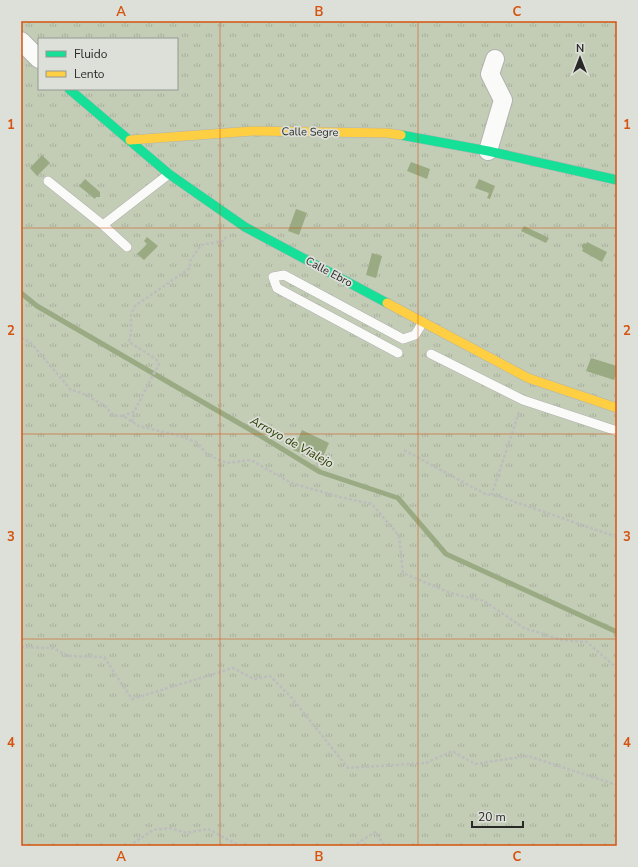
<svg xmlns="http://www.w3.org/2000/svg" width="638" height="867" font-family="'Nunito Sans',sans-serif">
	<defs>
		<pattern id="park-tufts" width="24" height="20" patternUnits="userSpaceOnUse"><rect width="24" height="20" fill="#c3cdb6"/><path d="M3 7l-1-3M5 7V3M7 7l1-3M15 17l-1-3M17 17v-4M19 17l1-3" fill="none" stroke="#a8b09c"/></pattern>
	</defs>
	<rect width="100%" height="100%" fill="#dcdeda"/>
	<path fill="url(#park-tufts)" fill-rule="evenodd" d="M21 21H617V846H21ZM39 39H177V89H39Z"/>
	<path fill="#9aaa82" d="M42 155 50 163 37 176 30 168Z
		M411 162 430 169 427 179 407 171Z
		M85 179 100 192V197H96L95 199 79 186Z
		M479 179 495 186 490 199 487 198 489 193 475 188Z
		M296 209 307 213 299 235 288 231Z
		M524 226 549 238 546 243 521 231Z
		M147 237 158 246 144 260 137 254 147 244 144 241Z
		M587 242 607 252 602 262 582 251 583 249 582 247V245L584 243 586 244Z
		M372 253 382 256 376 278 366 275Z
		M591 358 617 366V373L614 380 586 371Z
		M302 430 329 443 322 459 307 452H305L301 453 293 450Z"/>
	<g fill="none" stroke-linecap="round" stroke-linejoin="round">
		<path stroke="#9aaa82" stroke-width="5" d="M21 293 37 306 256 433 320 472 398 498 446 554 617 632"/>
		<defs>
			<path id="lane" d="M48 181 103 225 169 174
				M103 225 127 247
				M398 353 277 288 273 277 284 275 403 339 415 335 423 322
				M431 354 523 400 617 431"/>
			<path id="street" d="M21 41 39 59
				M488 151 503 100 490 74 495 59"/>
			<path id="fast" d="M69 89 169 174 245 227 387 303
				M401 135 488 151 617 180"/>
			<path id="slow" d="M130 140 253 131 387 133 401 135
				M387 303 528 378 617 408"/>
		</defs>
		<use href="#lane" stroke="#b1b2b0" stroke-width="10"/>
		<use href="#street" stroke="#b1b2b0" stroke-width="20"/>
		<use href="#fast" stroke="#b1b2b0" stroke-width="10"/>
		<use href="#slow" stroke="#b1b2b0" stroke-width="10"/>
		<path stroke="#bdbdbc" stroke-width="2.5" stroke-dasharray="3 2" stroke-linecap="butt" d="M21 338 30 342 71 390 82 393 105 406 114 416H123L139 426 180 436 196 442 208 455 227 463 251 460 291 483 340 497 372 504 399 536 403 573 450 593 484 601 524 628 562 640 587 642 612 664 617 667
			M519 412 492 494 617 537
			M122 416 134 412 153 375 159 365 156 359 129 342 131 333V314L135 306 190 268V261L201 245 223 241 226 237
			M132 422 134 412
			M404 450 487 495 492 494
			M21 647 53 648 68 656 104 657 132 699 233 668 254 679 270 676 291 697 348 768 426 763 452 751 475 764 528 756 617 785
			M129 846 153 830 170 828 187 833 208 829 240 846H242
			M342 846 355 845 375 832 385 846
			M614 846H617"/>
		<use href="#lane" stroke="#fafaf9" stroke-width="9"/>
		<use href="#street" stroke="#fafaf9" stroke-width="18"/>
		<use href="#fast" stroke="#16e098" stroke-width="9"/>
		<use href="#slow" stroke="#ffcf43" stroke-width="9"/>
	</g>
	<path fill="none" stroke="#d5540f" stroke-width="1" stroke-opacity="0.55" d="M220 21V846M418 21V846M21 228H617M21 434H617M21 639H617"/>
	<g text-anchor="middle" dominant-baseline="central" stroke-width="3.5" stroke-linejoin="round" paint-order="stroke">
		<g font-size="11" fill="#292a28" stroke="#dddfd9">
			<text transform="translate(310 132) rotate(1)">Calle Segre</text>
			<text transform="translate(329 272) rotate(28)">Calle Ebro</text>
		</g>
		<g font-size="12" font-style="italic" fill="#2c3f00" stroke="#dddfd9">
			<text transform="translate(292 442) rotate(29)">Arroyo de Vialejo</text>
		</g>
	</g>
	<rect width="638" height="867" fill="none" stroke="#dddfd9" stroke-width="44"/>
	<rect x="38" y="38" width="140" height="52" fill="#dddfd9" stroke="#959792"/>
	<rect x="46" y="51" width="20" height="6" fill="#16e098" stroke="#959792"/>
	<text x="74" y="58" font-size="12" fill="#292a28">Fluido</text>
	<rect x="46" y="71" width="20" height="6" fill="#ffcf43" stroke="#959792"/>
	<text x="74" y="78" font-size="12" fill="#292a28">Lento</text>
	<g transform="translate(580 58)" stroke="#dddfd9" stroke-width="3" paint-order="stroke">
	<path d="M0-3L7 15L0 10L-7 15Z" fill="#292a28"/>
	<text y="-6" font-size="11" font-weight="bold" text-anchor="middle" fill="#292a28">N</text>
	</g>
	<path d="M472 821v6h51v-6" fill="none" stroke="#292a28" stroke-width="2"/>
	<text x="478" y="821" font-size="12" fill="#292a28" stroke="#dddfd9" stroke-width="3" paint-order="stroke">20 m</text>
	<rect x="22" y="22" width="594" height="823" fill="none" stroke="#d5540f" stroke-width="1.5"/>
	<g font-size="13" text-anchor="middle" font-weight="bold" fill="#d5540f">
		<text x="121" y="16">A</text>
		<text x="319" y="16">B</text>
		<text x="517" y="16">C</text>
		<text x="11" y="129">1</text>
		<text x="627" y="129">1</text>
		<text x="11" y="335">2</text>
		<text x="627" y="335">2</text>
		<text x="11" y="541">3</text>
		<text x="627" y="541">3</text>
		<text x="11" y="747">4</text>
		<text x="627" y="747">4</text>
		<text x="121" y="861">A</text>
		<text x="319" y="861">B</text>
		<text x="517" y="861">C</text>
	</g>
</svg>
